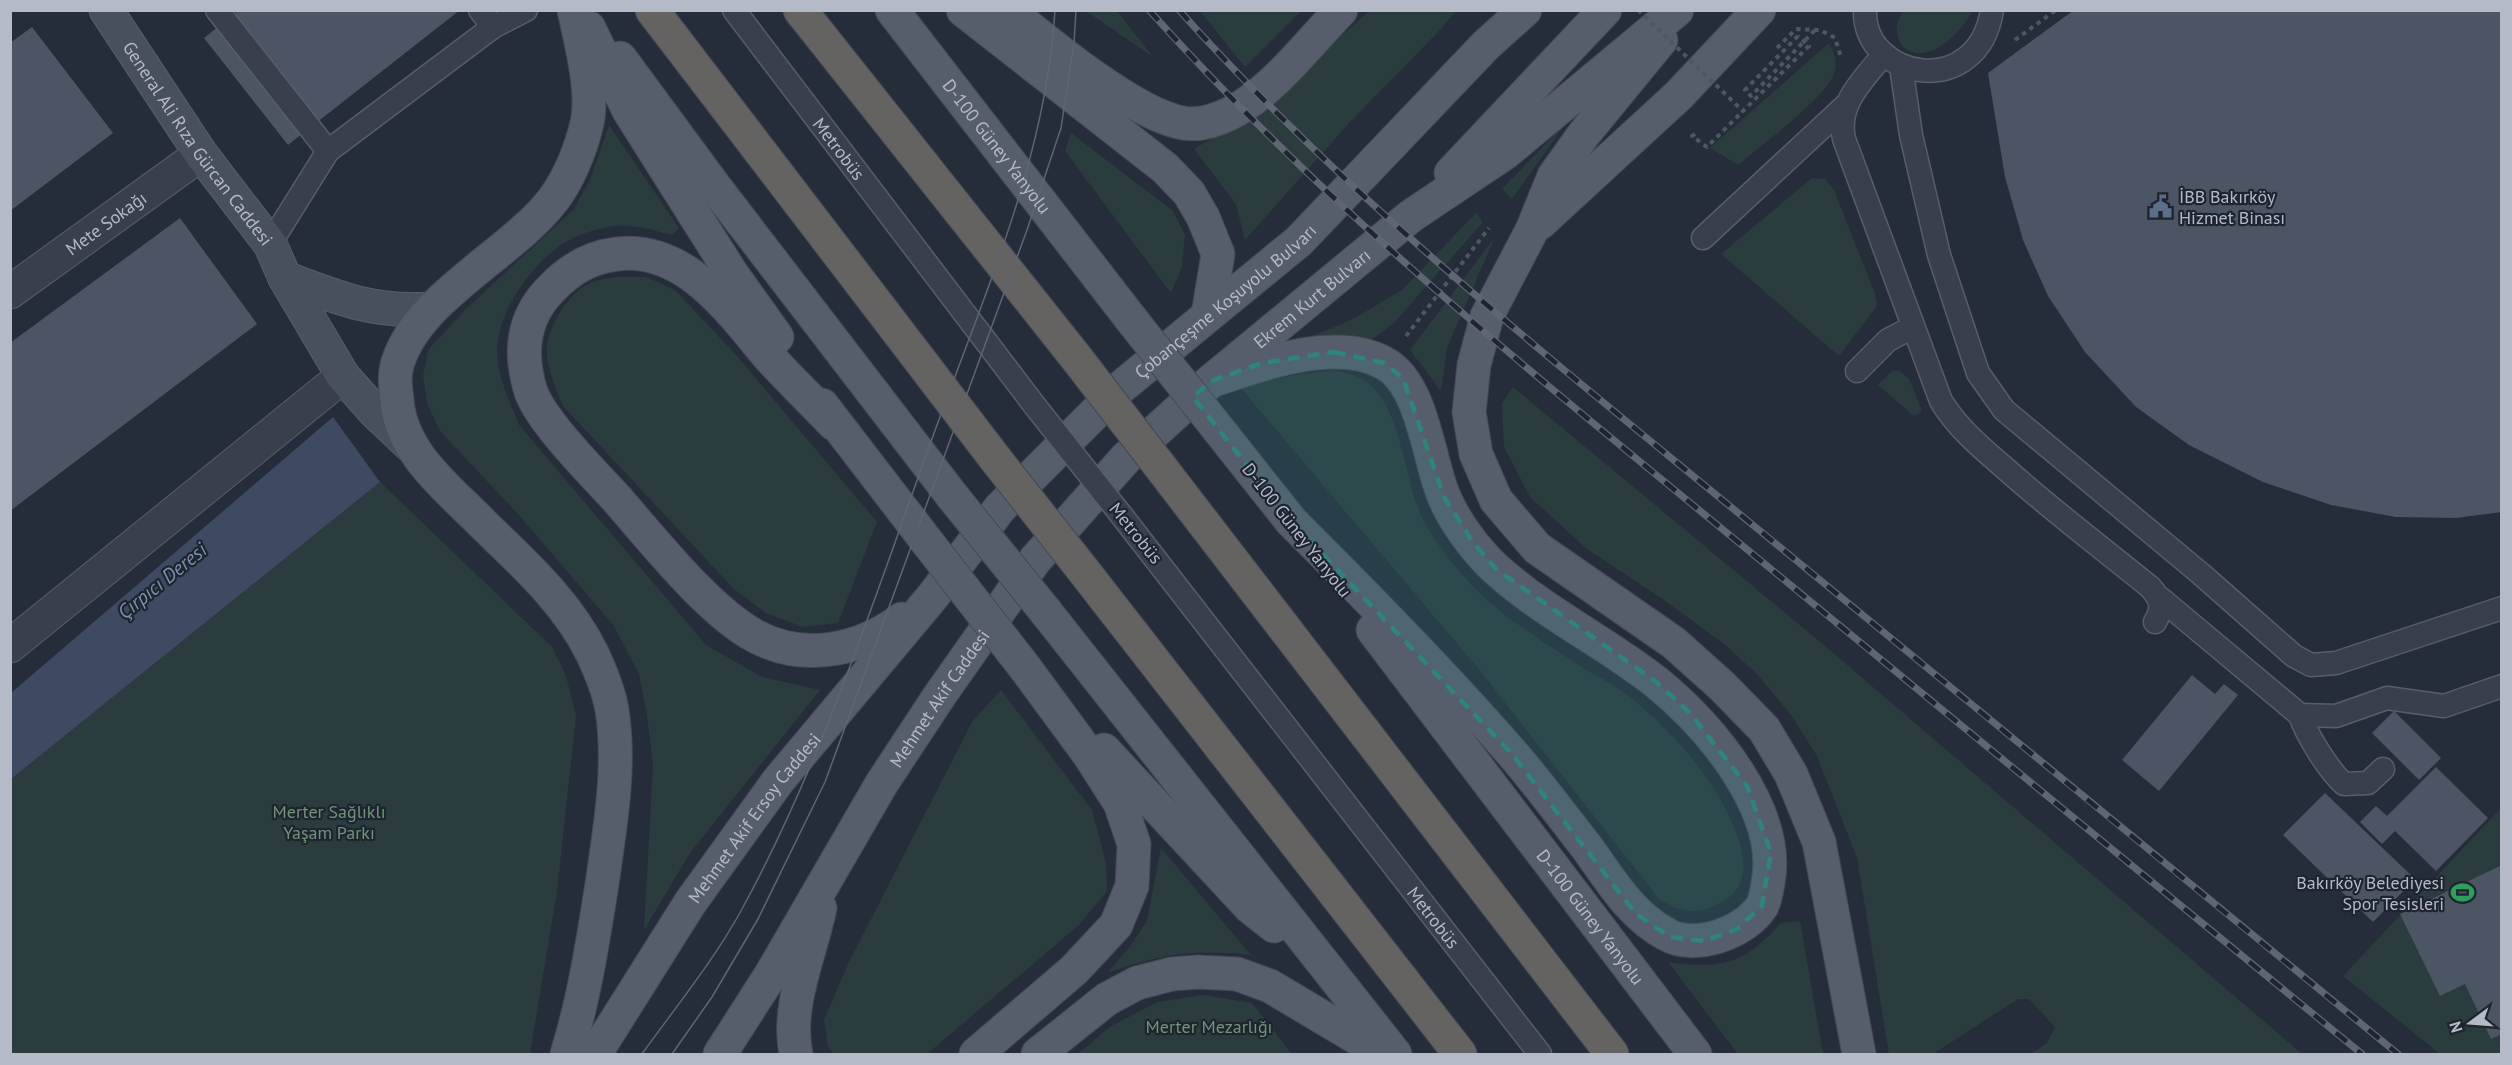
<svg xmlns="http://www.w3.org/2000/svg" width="2512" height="1065" font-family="'PT Sans',sans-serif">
	<rect width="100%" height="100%" fill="#262d3a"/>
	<path fill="#2b3c3e" d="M1086 11H1117L1153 57Z
		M1200 11H1301L1245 67Z
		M1369 11H1456L1437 33 1349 123 1245 240 1236 204 1194 149 1256 112Z
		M1903 11V10L1972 11C1965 27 1942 51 1923 53 1898 56 1890 28 1903 11Z
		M1829 43C1834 52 1838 62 1834 73 1827 97 1759 147 1738 165L1710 148Z
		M1566 123 1512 199 1502 189Z
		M609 125 679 228 672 235C652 230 629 222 608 227 597 229 580 234 569 240 534 260 498 309 497 351 497 376 510 402 519 425L706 645 762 677 820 690 690 853 644 930 653 765 647 715 639 674 614 626 519 515 440 431 427 403 423 376 428 350 467 308 574 209 591 177Z
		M1071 133 1173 211 1185 235 1182 267 1171 293 1065 151Z
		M1812 178 1825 179 1834 190 1875 294 1877 306 1839 356 1721 254Z
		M1476 213 1483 222 1393 324 1371 340 1333 336 1299 347 1306 339 1353 319 1402 290Z
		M1495 237 1447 348 1441 391 1410 350Z
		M615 277H647L676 291 737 356 877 522 838 623 803 627 766 613 734 589 563 406C556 390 550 374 547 357 544 331 566 296 588 284 596 280 607 279 615 277Z
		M1334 370C1343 372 1352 374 1360 378 1400 396 1404 479 1421 515 1433 542 1466 581 1488 601 1518 627 1555 649 1588 671 1602 679 1618 687 1630 697 1678 737 1721 784 1740 844 1749 876 1741 896 1710 908 1690 915 1676 909 1659 899L1477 667 1240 387 1288 376Z
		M1892 371H1900L1910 380 1922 411 1914 416 1878 385Z
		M1513 387 1825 646 2302 1054H2031L2047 1043 2055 1027 2029 999H2018L1933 1054H1889L1857 858 1817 756 1791 715 1758 675 1724 644 1661 598 1587 549 1530 497 1504 447 1502 403Z
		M380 482 552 647 566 676 576 716 557 891 530 1054H11V779Z
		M1001 690 1092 810 1106 863 1107 891 1079 925 927 1054H834L828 1047 824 1020 848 964 972 722Z
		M2501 808V1054H2440L2343 976Z
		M1161 848 1251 955C1192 949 1163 954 1107 973L1128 949 1147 921Z
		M1800 921 1823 1054H1738L1668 962C1723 970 1744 964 1781 923Z
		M1203 995 1252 1003 1292 1054H1078L1111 1026 1158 1002Z"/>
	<path fill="#3d4a62" d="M333 417 380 482 11 779V693Z"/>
	<path fill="#4c5563" d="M239 10H460L288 145 204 38Z
		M2074 10H2502V512L2456 518 2396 517 2331 505 2263 482 2189 445 2136 407 2085 352 2048 296 2023 240 2005 177 1988 73Z
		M32 27 113 133 10 211V43Z
		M180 218 257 324 10 511V343Z
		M2192 675 2215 694 2224 684 2238 695 2159 791 2122 760Z
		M2394 711 2441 758 2419 780 2372 733Z
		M2436 767 2488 818 2436 871 2395 831 2382 844 2360 822 2376 806 2387 816Z
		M2325 793 2415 879 2373 922 2283 835Z
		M2502 865V1034L2491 1039 2465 984 2440 996 2400 914Z"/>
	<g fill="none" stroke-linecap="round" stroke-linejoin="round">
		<defs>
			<g id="service">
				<path d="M217 10 328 151 270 244"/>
				<path d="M480 10 493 27 526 10"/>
				<path id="s1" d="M734 10 1035 406"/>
				<path d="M1865 10C1863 80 1978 101 1992 10"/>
				<path d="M1884 54C1864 79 1836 104 1844 139L1941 401C1958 429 1982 448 2007 470 2053 511 2102 548 2150 587 2161 599 2164 607 2155 622"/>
				<path d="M1901 66 1911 135 1939 255 1978 373 2004 410 2201 574 2294 656 2311 665 2336 663 2502 608"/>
				<path d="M328 151 493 27"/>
				<path d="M1703 238 1845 106"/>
				<path d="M1857 371 1888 340 1913 327"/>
				<path id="s2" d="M1122 516 1540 1054"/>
				<path d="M2160 598 2300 715C2306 734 2329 771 2344 784L2368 783 2383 769"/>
				<path d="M2300 715 2336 716 2387 698 2444 706 2502 686"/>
			</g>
			<g id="minor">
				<path id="s3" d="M10 292 201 154"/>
				<path d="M10 646 343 376"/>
			</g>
			<g id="secondary">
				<path id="s4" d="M106 10 201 154 270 244 285 278 343 376 375 412 411 446"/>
				<path d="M285 278C337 298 374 313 430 309"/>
			</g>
			<g id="primary">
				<path id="s5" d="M892 10 1131 319"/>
				<path d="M963 10 1165 168 1189 193 1203 217 1218 254 1208 315"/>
				<path d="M1008 10C1048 43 1135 115 1183 123 1199 126 1217 120 1231 113 1272 92 1309 43 1341 10"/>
				<path d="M589 28 629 111 732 274 777 337"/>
				<path d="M1661 40 1584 134 1554 176 1532 230 1487 316 1474 365 1469 412 1476 454 1496 500 1537 548 1674 643 1722 686 1764 729 1791 774 1819 842 1859 1054"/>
				<path d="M620 58 715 187 953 497"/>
				<path d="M1451 173 1605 10"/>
				<path d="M1540 223 1679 95 1759 10"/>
				<path d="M1211 381C1258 365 1336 336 1384 363 1422 383 1428 456 1443 494 1453 520 1476 551 1497 570 1545 613 1605 642 1656 682 1709 725 1782 810 1768 883 1767 889 1765 901 1762 906 1745 933 1694 951 1666 934 1631 915 1611 881 1588 849 1563 817 1538 783 1511 752 1441 672 1366 596 1291 521"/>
				<path d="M822 405 928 543"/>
				<path d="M834 424C813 402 791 381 770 358 730 311 686 246 617 254 590 257 570 269 551 289 522 318 519 354 531 392 542 422 593 473 616 498 652 539 709 612 757 637 805 662 861 650 902 619"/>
				<path d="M1046 612 1395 1054"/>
				<path id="s6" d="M1373 630 1695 1054"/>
				<path d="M1104 750 1250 907 1274 926"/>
				<path d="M567 1054C584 999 593 941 602 884 610 827 621 767 612 710 609 692 600 670 592 653 567 602 524 564 484 525 449 489 401 454 397 400 396 391 394 379 396 370 410 301 511 255 553 200 569 179 581 149 587 123 594 93 581 42 574 10"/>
				<path id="s7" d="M595 1054 690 903 778 781 933 596 1000 508 1120 388 1299 241 1486 45 1525 10"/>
				<path id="s8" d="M720 1054 770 976 882 783 940 695 1035 560 1126 458 1211 381 1411 216 1505 153 1677 10"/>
				<path d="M796 1054C786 1006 810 956 820 908"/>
				<path d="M976 1054 1074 970 1116 925 1132 886 1134 844 1120 803 1090 756 1026 669"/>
				<path d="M1038 1054 1107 999 1137 983 1172 974 1198 972 1237 974 1270 986 1384 1054"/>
			</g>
			<path id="trunk" d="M652 10 997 461
				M800 10 1078 360
				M1159 465 1612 1054
				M1083 570 1460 1054"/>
		</defs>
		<use href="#service" stroke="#575e69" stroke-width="25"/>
		<use href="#minor" stroke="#575e69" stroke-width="35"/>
		<use href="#secondary" stroke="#575e69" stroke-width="35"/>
		<use href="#primary" stroke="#424954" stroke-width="35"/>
		<use href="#trunk" stroke="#414853" stroke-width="35"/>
		<path stroke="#49595d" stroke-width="4" stroke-dasharray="4.5 4.5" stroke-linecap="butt" d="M1798 36 1745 90 1751 96 1815 30
			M2015 40 2056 10
			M1777 48 1796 29 1820 30 1835 38 1841 57
			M1695 134 1692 136 1707 147 1743 111
			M1406 336 1489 228"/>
		<use href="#service" stroke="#39404b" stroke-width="22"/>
		<use href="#minor" stroke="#39404b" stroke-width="33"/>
		<use href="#secondary" stroke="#484f5d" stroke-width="33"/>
		<use href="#primary" stroke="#575e6b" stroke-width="33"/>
		<use href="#trunk" stroke="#646361" stroke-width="33"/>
		<path stroke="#5e6573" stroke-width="1.5" d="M642 1054C675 1008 715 959 742 909 827 753 880 580 941 414 989 283 1047 151 1055 10
			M672 1054 712 997 758 919 825 782 1027 230 1061 128 1074 43 1076 10"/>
		<defs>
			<path id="rail" d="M1149 10C1321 203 1522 365 1721 528 1935 704 2148 879 2362 1054
				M1179 10C1343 194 1541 351 1731 507 1953 689 2175 872 2398 1054"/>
		</defs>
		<use href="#rail" stroke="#5e6573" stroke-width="7"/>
		<use href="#rail" stroke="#1e2530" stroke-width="4.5" stroke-dasharray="14" stroke-linecap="butt"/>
		<defs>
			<path id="service-bridge" d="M1035 406 1122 516"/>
			<path id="primary-bridge" d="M1131 319 1291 521
				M953 497 1046 612
				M928 543 1026 669"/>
			<path id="trunk-bridge" d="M1078 360 1159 465
				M997 461 1083 570"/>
		</defs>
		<use href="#service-bridge" stroke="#575e69" stroke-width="25" stroke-linecap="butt"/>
		<use href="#primary-bridge" stroke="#424954" stroke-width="35" stroke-linecap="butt"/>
		<use href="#trunk-bridge" stroke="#414853" stroke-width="35" stroke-linecap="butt"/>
		<path stroke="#49595d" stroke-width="4" stroke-dasharray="4.5 4.5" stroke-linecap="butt" d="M1638 10 1743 111 1809 46 1798 36"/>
		<use href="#service-bridge" stroke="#39404b" stroke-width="22"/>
		<use href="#primary-bridge" stroke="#575e6b" stroke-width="33"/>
		<use href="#trunk-bridge" stroke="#646361" stroke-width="33"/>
	</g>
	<path fill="#308480" fill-opacity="0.2" stroke="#308480" stroke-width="4.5" stroke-dasharray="12 8" stroke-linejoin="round" d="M1334 352 1384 363 1403 378 1444 497 1472 541 1496 569 1655 681 1690 713 1747 786 1771 853 1762 906 1737 929 1704 941 1670 937 1636 914 1512 754 1291 521 1193 397 1211 381 1262 363Z"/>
	<defs>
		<symbol id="civic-bare" viewBox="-9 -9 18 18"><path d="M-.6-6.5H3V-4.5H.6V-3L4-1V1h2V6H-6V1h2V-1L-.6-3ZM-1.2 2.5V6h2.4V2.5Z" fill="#5c6f8a" stroke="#1e2530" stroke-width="2.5" paint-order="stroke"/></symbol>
		<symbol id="stadium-bare" viewBox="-9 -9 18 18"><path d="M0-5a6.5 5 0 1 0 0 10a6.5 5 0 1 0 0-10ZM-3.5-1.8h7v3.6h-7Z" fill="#2e9e5b" stroke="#1e2530" stroke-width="2.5" paint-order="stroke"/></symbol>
	</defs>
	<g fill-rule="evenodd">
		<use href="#civic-bare" x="2144" y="190" width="33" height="33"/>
		<use href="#stadium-bare" x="2446" y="876" width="33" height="33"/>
	</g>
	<g text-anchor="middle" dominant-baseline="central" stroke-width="4.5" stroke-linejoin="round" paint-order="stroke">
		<g font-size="18" fill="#b5bbc6" stroke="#1e2530">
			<text stroke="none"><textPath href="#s4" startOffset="162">General Ali Rıza Gürcan Caddesi</textPath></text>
			<text stroke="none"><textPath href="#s5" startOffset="172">D-100 Güney Yanyolu</textPath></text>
			<text stroke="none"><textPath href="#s1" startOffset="174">Metrobüs</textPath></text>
			<text stroke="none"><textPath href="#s3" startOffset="118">Mete Sokağı</textPath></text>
			<text stroke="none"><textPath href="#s8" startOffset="968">Ekrem Kurt Bulvarı</textPath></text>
			<text stroke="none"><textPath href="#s7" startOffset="987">Çobançeşme Koşuyolu Bulvarı</textPath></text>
			<text transform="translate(1297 530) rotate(52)">D-100 Güney Yanyolu</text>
			<text transform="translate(1136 533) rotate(51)">Metrobüs</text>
			<text stroke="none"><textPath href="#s8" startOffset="418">Mehmet Akif Caddesi</textPath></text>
			<text stroke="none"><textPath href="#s7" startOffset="285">Mehmet Akif Ersoy Caddesi</textPath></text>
			<text stroke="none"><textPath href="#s2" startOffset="508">Metrobüs</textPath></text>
			<text stroke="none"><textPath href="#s6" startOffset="360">D-100 Güney Yanyolu</textPath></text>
		</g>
		<g font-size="18" fill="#b5bbc6" stroke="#1e2530" text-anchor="start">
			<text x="2179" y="196">İBB Bakırköy<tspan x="2179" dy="21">Hizmet Binası</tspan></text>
			<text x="2444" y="882" text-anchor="end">Bakırköy Belediyesi<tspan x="2444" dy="21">Spor Tesisleri</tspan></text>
		</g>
		<g font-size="18" fill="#6e9579" stroke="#1e2530">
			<text x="329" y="811">Merter Sağlıklı<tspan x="329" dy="21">Yaşam Parkı</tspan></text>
			<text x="1209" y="1026">Merter Mezarlığı</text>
		</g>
		<g font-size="20" font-style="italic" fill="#7f90ab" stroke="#1e2530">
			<text transform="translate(162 581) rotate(-39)">Çırpıcı Deresi</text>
		</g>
	</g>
	<rect width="2512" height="1065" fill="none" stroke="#b5bbc6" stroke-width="24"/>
	<g transform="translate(2470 1023) rotate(254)" stroke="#1e2530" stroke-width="4.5" paint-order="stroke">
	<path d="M0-4.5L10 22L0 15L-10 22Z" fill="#b5bbc6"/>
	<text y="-9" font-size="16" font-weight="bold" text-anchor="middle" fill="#b5bbc6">N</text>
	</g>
</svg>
